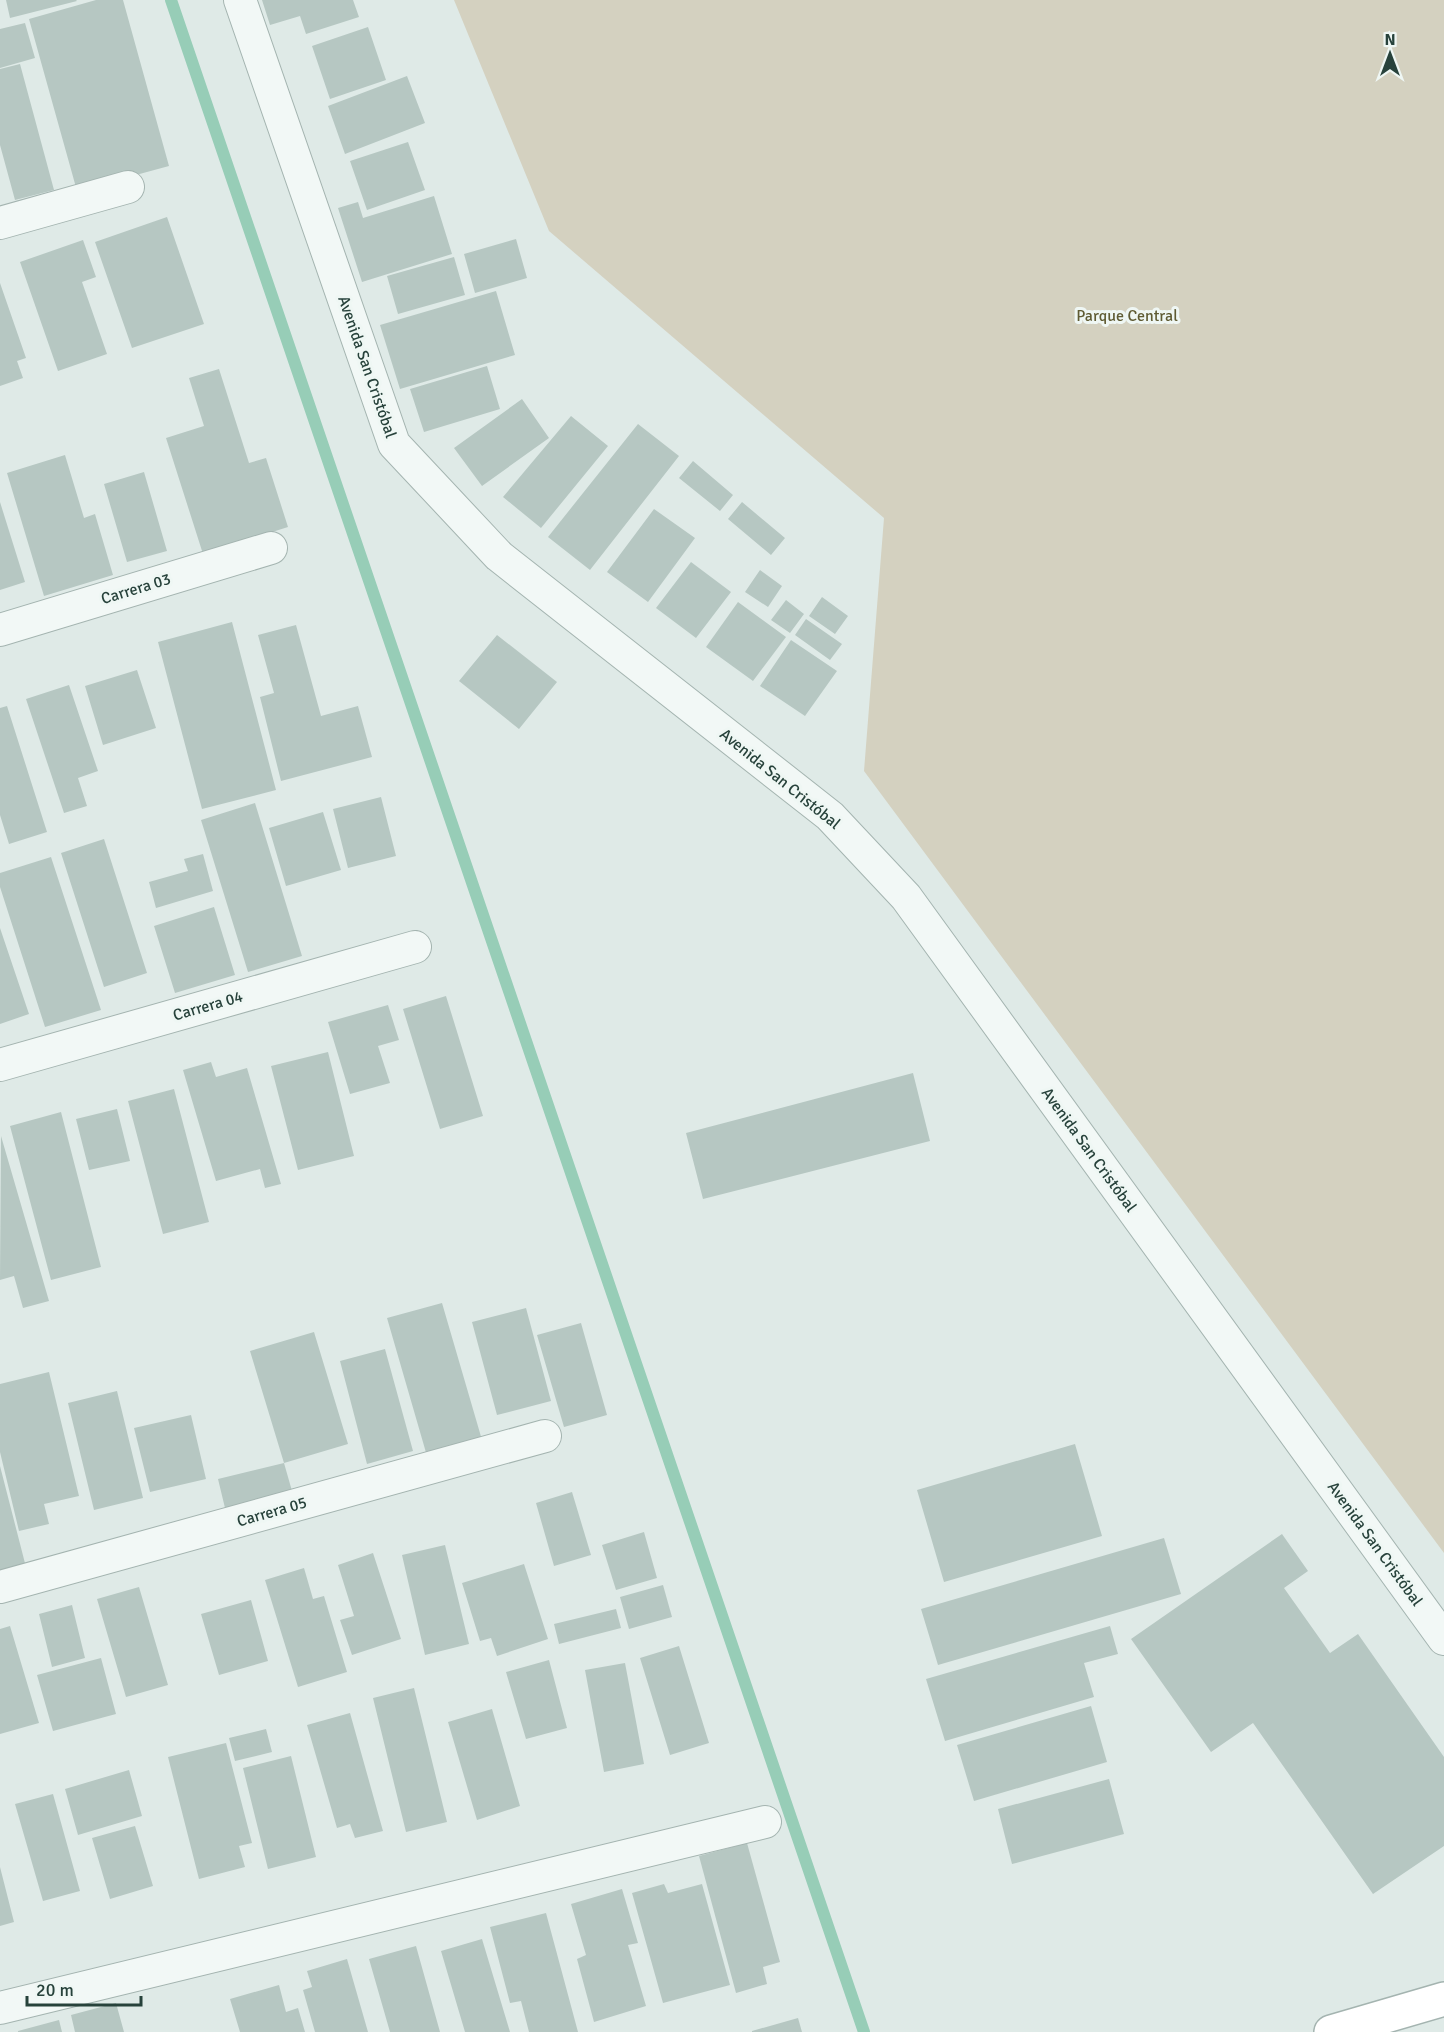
<svg xmlns="http://www.w3.org/2000/svg" width="1444" height="2032" font-family="Signika,sans-serif">
	<rect width="100%" height="100%" fill="#dfeae7"/>
	<path fill="#d4d1c0" d="M454 0H1444V1553L864 771 884 518 549 231Z"/>
	<g fill="none" stroke-linecap="round" stroke-linejoin="round">
		<path stroke="#97cdb7" stroke-width="12" d="M171 0 864 2032"/>
	</g>
	<path fill="#b6c7c2" d="M6 0H76L77 1 10 18Z
		M96 0H123L169 166 77 191 29 19Z
		M262 0H353L359 17 306 34 300 16 270 25Z
		M25 23 35 58 0 68V29Z
		M368 27 386 80 330 99 312 46Z
		M20 64 54 190 15 200 0 145V69Z
		M407 76 425 123 345 154 328 106Z
		M408 142 425 190 367 210 350 161Z
		M434 196 452 254 362 282 338 208 358 202 363 218Z
		M167 217 204 324 132 348 95 242Z
		M516 239 527 278 475 293 464 254Z
		M83 240 96 277 82 282 107 354 58 371 20 262Z
		M454 257 465 295 398 314 387 276Z
		M0 283 26 358 17 361 23 378 0 386Z
		M496 291 515 355 400 389 380 325Z
		M487 366 500 409 424 432 410 389Z
		M219 369 249 463 266 458 288 527 203 554 166 438 204 426 189 378Z
		M522 399 549 438 482 486 454 448Z
		M571 416 608 446 541 528 503 497Z
		M638 424 679 456 590 570 548 537Z
		M65 455 84 518 95 514 113 575 44 596 7 473Z
		M693 461 733 495 720 511 679 478Z
		M144 472 167 551 127 562 104 484Z
		M0 502 25 582 0 590Z
		M742 502 785 538 771 555 728 519Z
		M654 509 695 538 648 602 607 572Z
		M691 562 731 592 696 638 656 608Z
		M760 570 782 586 768 607 745 592Z
		M822 597 848 616 835 634 809 616Z
		M786 600 804 614 790 633 771 620Z
		M738 602 786 637 753 681 706 647Z
		M806 619 842 644 830 660 795 635Z
		M232 622 276 790 202 809 158 642Z
		M296 625 321 716 358 706 372 757 281 781 260 697 274 693 258 635Z
		M497 635 557 682 519 729 459 681Z
		M791 640 837 671 805 716 760 686Z
		M137 670 156 728 103 745 85 686Z
		M69 685 98 771 78 778 87 806 64 813 26 699Z
		M7 706 47 832 9 844 0 815V708Z
		M381 797 396 856 348 868 333 809Z
		M255 803 302 956 248 972 201 820Z
		M323 812 341 870 286 886 269 828Z
		M104 839 147 973 104 987 61 853Z
		M203 854 213 891 156 908 149 882 188 871 184 859Z
		M51 857 101 1010 45 1027 0 887V873Z
		M214 907 235 975 175 993 154 926Z
		M0 928 29 1014 0 1024Z
		M446 996 483 1116 440 1129 403 1009Z
		M388 1005 399 1040 378 1046 390 1083 350 1094 328 1022Z
		M328 1052 354 1156 298 1170 271 1066Z
		M211 1062 216 1077 247 1068 281 1184 265 1188 260 1169 216 1181 183 1070Z
		M913 1073 930 1141 703 1199 686 1133Z
		M174 1089 209 1222 163 1234 128 1101Z
		M117 1109 130 1161 89 1170 76 1119Z
		M61 1112 101 1267 51 1280 10 1126Z
		M1 1136 49 1301 23 1308 14 1276 0 1280Z
		M442 1303 482 1440 427 1456 387 1318Z
		M526 1308 551 1401 497 1415 472 1322Z
		M581 1323 607 1415 564 1427 537 1335Z
		M314 1332 348 1444 284 1463 250 1351Z
		M385 1349 413 1451 367 1464 340 1361Z
		M49 1372 79 1496 44 1504 49 1524 19 1531 0 1452V1384Z
		M117 1391 143 1498 94 1510 68 1403Z
		M191 1415 206 1479 150 1492 134 1428Z
		M1075 1444 1102 1536 944 1582 917 1490Z
		M284 1463 292 1491 225 1508 218 1479Z
		M0 1466 27 1571 0 1578Z
		M572 1492 591 1555 554 1566 536 1503Z
		M644 1532 657 1578 616 1590 602 1545Z
		M1282 1534 1308 1571 1284 1588 1330 1653 1358 1634 1444 1757V1846L1373 1894 1253 1723 1211 1752 1131 1639Z
		M1164 1538 1181 1594 938 1665 921 1609Z
		M445 1545 469 1644 425 1655 402 1555Z
		M373 1553 401 1639 352 1655 340 1620 354 1616 338 1565Z
		M524 1564 548 1639 497 1656 491 1638 480 1641 462 1583Z
		M304 1568 313 1599 324 1596 347 1672 298 1687 265 1580Z
		M663 1585 672 1617 629 1629 620 1597Z
		M139 1587 168 1685 126 1697 97 1599Z
		M251 1600 268 1661 219 1675 201 1614Z
		M72 1605 85 1658 52 1667 39 1614Z
		M616 1609 621 1628 559 1644 554 1624Z
		M10 1626 39 1723 0 1734V1629Z
		M1110 1626 1118 1654 1084 1663 1094 1697 945 1741 926 1679Z
		M679 1646 709 1743 670 1755 640 1658Z
		M101 1658 116 1714 53 1731 37 1675Z
		M549 1660 567 1728 526 1739 506 1672Z
		M625 1663 644 1764 604 1772 585 1670Z
		M414 1688 447 1822 406 1832 373 1698Z
		M1091 1706 1107 1762 974 1801 957 1745Z
		M492 1709 520 1806 477 1820 448 1722Z
		M350 1713 383 1831 355 1838 350 1824 337 1828 307 1725Z
		M266 1729 272 1752 235 1761 229 1738Z
		M226 1743 252 1843 239 1846 245 1867 199 1879 168 1757Z
		M291 1756 316 1857 268 1869 243 1768Z
		M129 1770 142 1816 78 1835 65 1789Z
		M1109 1779 1124 1834 1012 1864 998 1809Z
		M53 1794 80 1891 43 1901 15 1804Z
		M135 1826 153 1886 110 1899 92 1838Z
		M747 1843 780 1962 763 1967 767 1984 736 1993 699 1856Z
		M0 1867 14 1922 0 1926Z
		M664 1884 668 1893 702 1884 730 1985 663 2003 632 1893Z
		M622 1889 638 1943 628 1945 646 2006 594 2022 577 1959 586 1955 571 1904Z
		M546 1913 578 2032H529L521 2001 510 2003 490 1927Z
		M482 1939 510 2032H465L441 1951Z
		M416 1946 440 2032H390L369 1959Z
		M347 1959 368 2032H315L303 1990 312 1987 307 1971Z
		M279 1985 286 2012 298 2008 305 2032H240L230 1999Z
		M116 2003 124 2032H75L71 2015Z
		M798 2018 802 2032H752V2031Z
		M59 2020 62 2032H18V2031Z"/>
	<g fill="none" stroke-linecap="round" stroke-linejoin="round">
		<defs>
			<path id="street" d="M240 0 394 444 499 556 830 816 906 897 1444 1639
				M0 223 128 187
				M0 630 271 548
				M0 1065 415 947
				M0 1587 545 1436
				M0 2008 765 1822"/>
			<path id="secondary" d="M1331 2032 1444 1999"/>
		</defs>
		<use href="#street" stroke="#a4b4b0" stroke-width="34"/>
		<use href="#secondary" stroke="#a4b4b0" stroke-width="36"/>
		<use href="#street" stroke="#f2f8f6" stroke-width="32"/>
		<use href="#secondary" stroke="#fff" stroke-width="33"/>
	</g>
	<g text-anchor="middle" dominant-baseline="central" stroke-width="6" stroke-linejoin="round" paint-order="stroke">
		<g font-size="16" fill="#5f5b33" stroke="#eff7f4">
			<text x="1127" y="316">Parque Central</text>
		</g>
		<g font-size="16" fill="#27423b" stroke="#eff7f4">
			<text transform="translate(367 367) rotate(71)">Avenida San Cristóbal</text>
			<text transform="translate(136 589) rotate(-17)">Carrera 03</text>
			<text transform="translate(780 779) rotate(39)">Avenida San Cristóbal</text>
			<text transform="translate(208 1006) rotate(-16)">Carrera 04</text>
			<text transform="translate(1089 1150) rotate(54)">Avenida San Cristóbal</text>
			<text transform="translate(272 1512) rotate(-16)">Carrera 05</text>
			<text transform="translate(1375 1544) rotate(54)">Avenida San Cristóbal</text>
		</g>
	</g>
	<g transform="translate(1390 54)" stroke="#eff7f4" stroke-width="4.5" paint-order="stroke">
	<path d="M0-4.5L10 22L0 15L-10 22Z" fill="#27423b"/>
	<text y="-9" font-size="16" font-weight="bold" text-anchor="middle" fill="#27423b">N</text>
	</g>
	<path d="M27 1996v9h114v-9" fill="none" stroke="#27423b" stroke-width="3"/>
	<text x="36" y="1996" font-size="18" fill="#27423b" stroke="#eff7f4" stroke-width="4.5" paint-order="stroke">20 m</text>
</svg>
